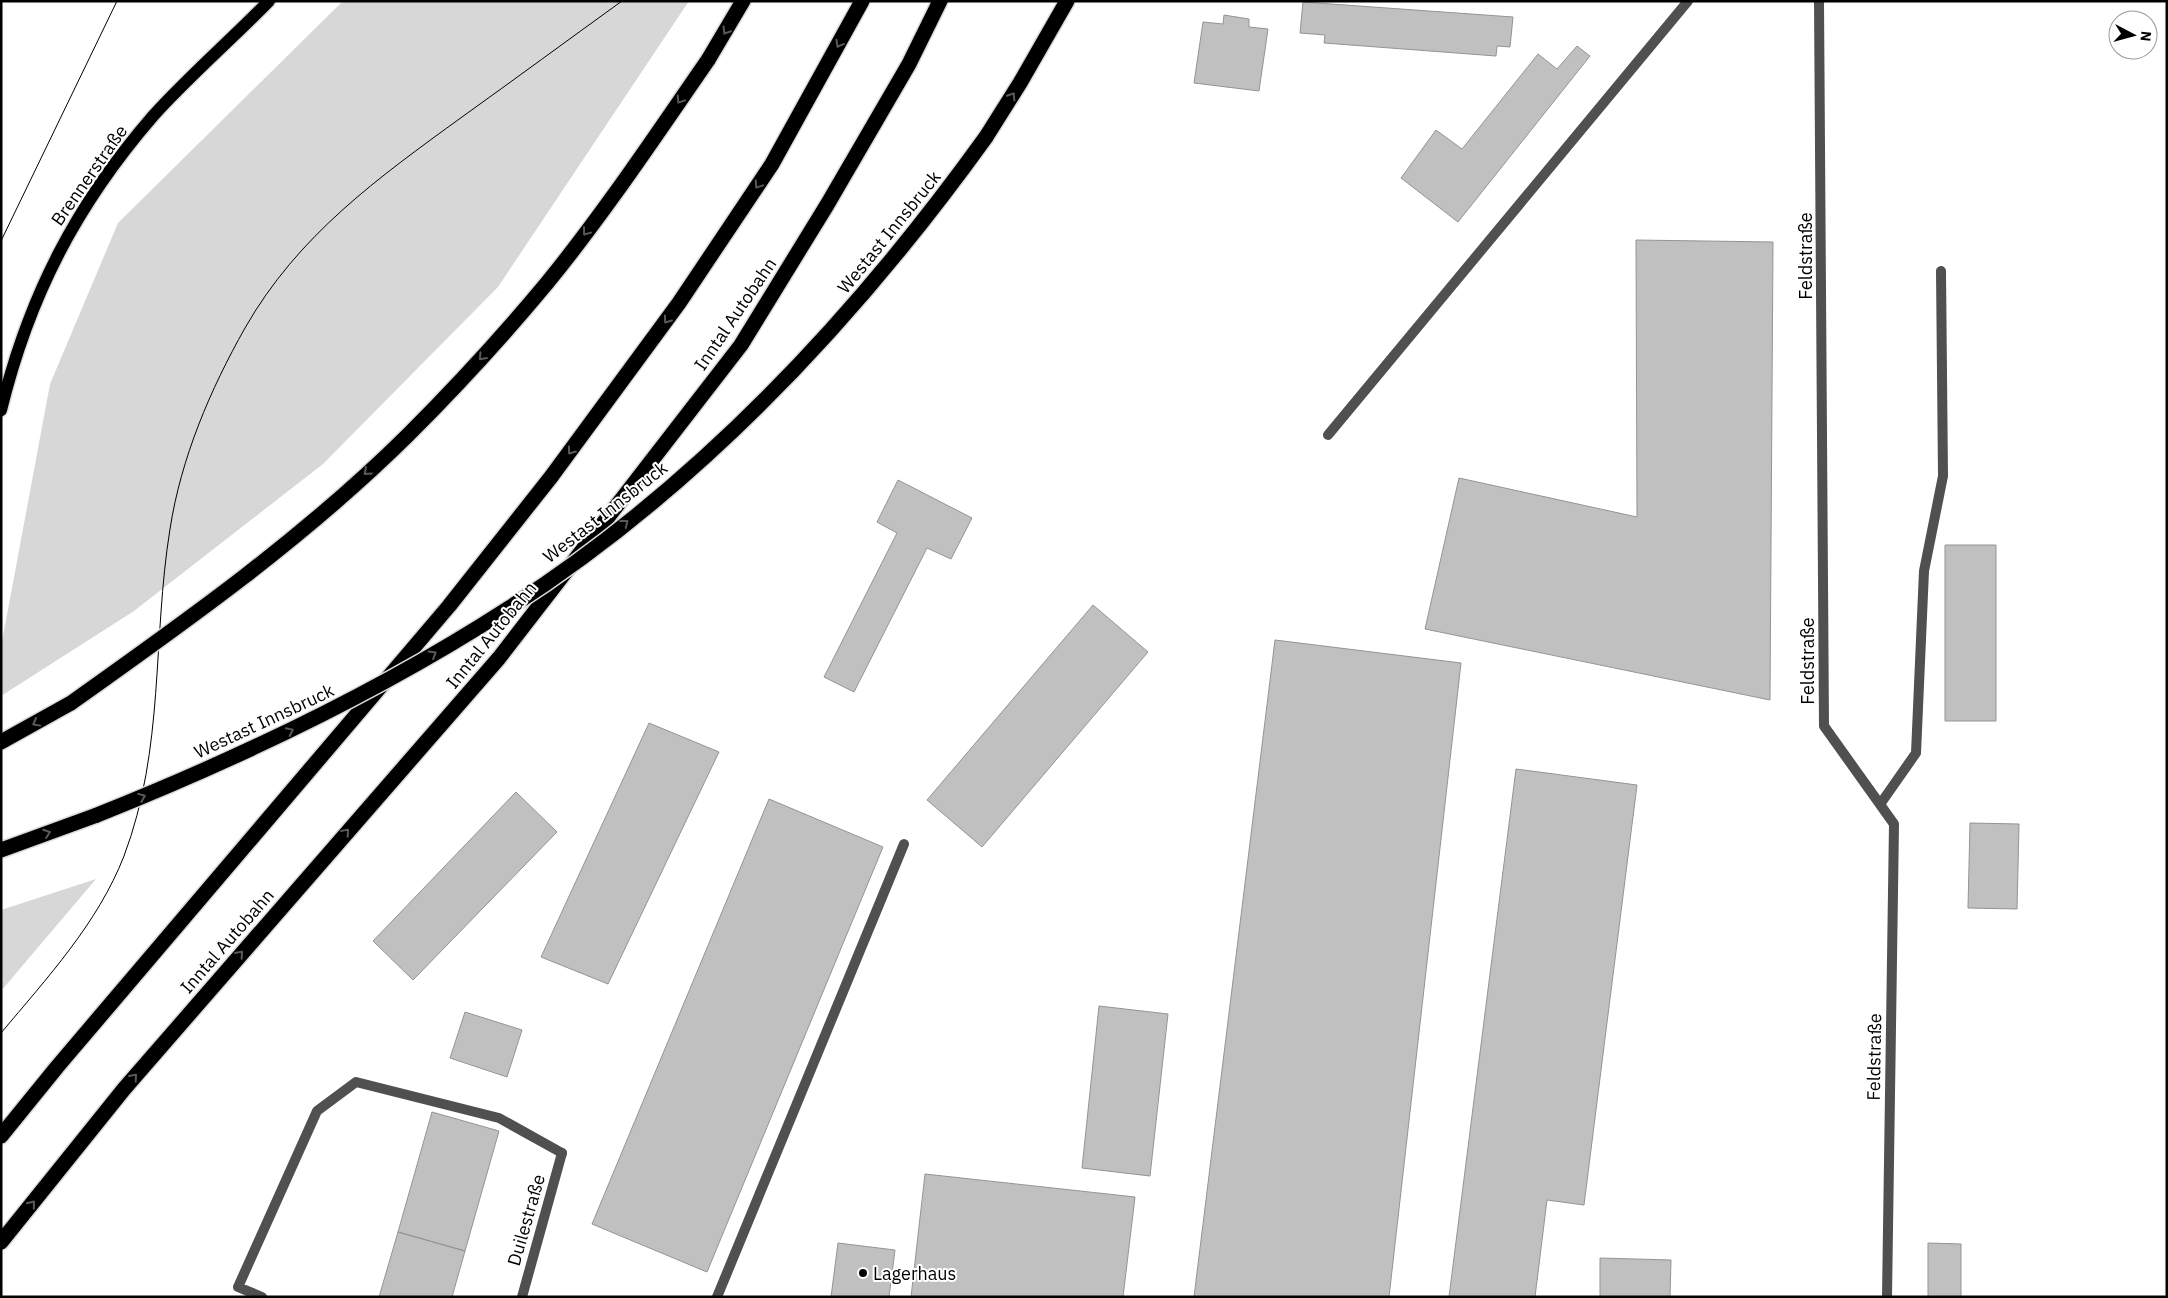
<svg xmlns="http://www.w3.org/2000/svg" width="2168" height="1298" font-family="'IBM Plex Sans',sans-serif">
	<rect width="100%" height="100%" fill="#fff"/>
	<path fill="#d7d7d7" d="M343 1H689L498 287 323 464 134 611 1 696V647L50 384 118 223Z
		M96 879 1 991V910Z"/>
	<path fill="#c0c0c0" stroke="#949494" d="M1303 2 1513 17 1510 47 1497 46 1496 56 1324 43 1325 35 1300 33Z
		M1224 15 1249 19V27L1268 29 1259 91 1194 83 1203 22 1223 24Z
		M1577 46 1590 56 1458 222 1401 178 1436 130 1462 149 1538 54 1557 69Z
		M1636 240 1773 242 1770 700 1425 629 1459 478 1637 517Z
		M898 480 972 518 951 559 927 548 854 692 824 677 897 533 877 522Z
		M1945 545H1996V721H1945Z
		M1093 605 1148 652 982 847 927 800Z
		M1275 640 1461 663 1389 1297H1194Z
		M649 723 719 752 608 984 541 957Z
		M1516 769 1637 785 1584 1205 1547 1200 1535 1297H1449Z
		M516 792 557 832 413 980 373 941Z
		M769 799 883 847 707 1272 592 1224Z
		M1970 823 2019 824 2017 909 1968 908Z
		M1099 1006 1168 1014 1150 1176 1082 1168Z
		M465 1012 522 1030 507 1077 450 1058Z
		M432 1112 499 1131 465 1251 398 1232Z
		M925 1174 1135 1197 1123 1297H911Z
		M398 1232 465 1251 452 1297H379Z
		M838 1243 895 1250 889 1297H831Z
		M1928 1243 1961 1244V1297H1928Z
		M1600 1258 1671 1260 1670 1297H1600Z"/>
	<g fill="none" stroke-linecap="round" stroke-linejoin="round">
		<defs>
			<path id="primary" d="M1 410C29 296 76 205 153 116 188 77 232 39 269 1"/>
			<path id="motorway" d="M708 60 743 1
				M986 137 1020 83 1067 1
				M1 742 71 703
				M1 850 97 815
				M1 1136 57 1067 449 606 551 477 679 303 772 164 862 1
				M1 1242 124 1089 499 658 741 345 827 205 909 64 940 1"/>
		</defs>
		<use href="#primary" stroke="#dbdbdb" stroke-width="15"/>
		<use href="#motorway" stroke="#dbdbdb" stroke-width="18"/>
		<path stroke="#505050" stroke-width="10" d="M1328 435 1688 1
			M1881 803 1916 753 1924 571 1943 476 1941 271
			M262 1297 238 1287 317 1111 356 1082 499 1118 562 1153
			M717 1297 904 844"/>
		<path stroke="#505050" stroke-width="10" d="M1819 1 1824 726 1894 824 1887 1297
			M522 1297 562 1153"/>
		<use href="#primary" stroke="#000" stroke-width="12"/>
		<use href="#motorway" stroke="#000" stroke-width="15"/>
		<path stroke="#000" stroke-width="1" d="M1 241 117 1
			M1 1033C47 978 98 923 124 856 165 747 152 641 170 529 181 458 210 390 245 328 298 235 378 178 462 117 515 79 568 40 622 1"/>
		<defs>
			<path id="motorway-bridge" d="M71 703C188 620 305 537 408 435 456 387 503 336 547 283 605 212 656 135 708 60
				M97 815C240 758 379 692 509 608 699 486 855 319 986 137"/>
		</defs>
		<use href="#motorway-bridge" stroke="#dbdbdb" stroke-width="18" stroke-linecap="butt"/>
		<use href="#motorway-bridge" stroke="#000" stroke-width="15"/>
	</g>
	<defs><path id="oneway-chevron" d="M-2-3.5L2.5 0L-2 3.5" fill="none" stroke-width="1.6" stroke-linecap="round" stroke-linejoin="round" transform="scale(1.25)"/></defs>
	<g stroke="#595959">
		<use href="#oneway-chevron" transform="translate(726 31) rotate(122)"/>
		<use href="#oneway-chevron" transform="translate(839 44) rotate(119)"/>
		<use href="#oneway-chevron" transform="translate(1012 96) rotate(-58)"/>
		<use href="#oneway-chevron" transform="translate(680 100) rotate(124)"/>
		<use href="#oneway-chevron" transform="translate(758 185) rotate(124)"/>
		<use href="#oneway-chevron" transform="translate(586 232) rotate(127)"/>
		<use href="#oneway-chevron" transform="translate(667 320) rotate(126)"/>
		<use href="#oneway-chevron" transform="translate(482 357) rotate(132)"/>
		<use href="#oneway-chevron" transform="translate(571 451) rotate(126)"/>
		<use href="#oneway-chevron" transform="translate(367 472) rotate(138)"/>
		<use href="#oneway-chevron" transform="translate(625 523) rotate(-38)"/>
		<use href="#oneway-chevron" transform="translate(433 654) rotate(-31)"/>
		<use href="#oneway-chevron" transform="translate(36 723) rotate(151)"/>
		<use href="#oneway-chevron" transform="translate(290 731) rotate(-26)"/>
		<use href="#oneway-chevron" transform="translate(142 797) rotate(-22)"/>
		<use href="#oneway-chevron" transform="translate(346 832) rotate(-49)"/>
		<use href="#oneway-chevron" transform="translate(47 833) rotate(-20)"/>
		<use href="#oneway-chevron" transform="translate(240 954) rotate(-49)"/>
		<use href="#oneway-chevron" transform="translate(134 1077) rotate(-49)"/>
		<use href="#oneway-chevron" transform="translate(32 1204) rotate(-51)"/>
	</g>
	<circle fill="#000" stroke="#fff" stroke-width="2" cx="863" cy="1273" r="5"/>
	<g text-anchor="middle" dominant-baseline="central" stroke-width="4" stroke-linejoin="round" paint-order="stroke">
		<g font-size="18" fill="#000" stroke="#fff">
			<text transform="translate(89 175) rotate(-55)">Brennerstraße</text>
			<text transform="translate(889 232) rotate(-51)">Westast Innsbruck</text>
			<text transform="translate(1805 256) rotate(-90)">Feldstraße</text>
			<text transform="translate(735 314) rotate(-56)">Inntal Autobahn</text>
			<text transform="translate(605 512) rotate(-38)">Westast Innsbruck</text>
			<text transform="translate(491 635) rotate(-51)">Inntal Autobahn</text>
			<text transform="translate(1807 661) rotate(-90)">Feldstraße</text>
			<text transform="translate(264 721) rotate(-25)">Westast Innsbruck</text>
			<text transform="translate(227 941) rotate(-49)">Inntal Autobahn</text>
			<text transform="translate(1874 1057) rotate(-89)">Feldstraße</text>
			<text transform="translate(526 1220) rotate(-74)">Duilestraße</text>
		</g>
		<g font-size="18" fill="#000" stroke="#fff" text-anchor="start">
			<text x="873" y="1273">Lagerhaus</text>
		</g>
	</g>
	<rect width="2168" height="1298" fill="none" stroke="#000000" stroke-width="5"/>
	<g transform="translate(2133 35) rotate(96)"><circle r="24" fill="#ffffff" stroke="#999999"/>
	<path d="M0-4L9 19L0 12L-9 19Z" fill="#000000"/>
	<text y="-8" font-size="14" font-weight="bold" text-anchor="middle" fill="#000000">N</text>
	</g>
</svg>
